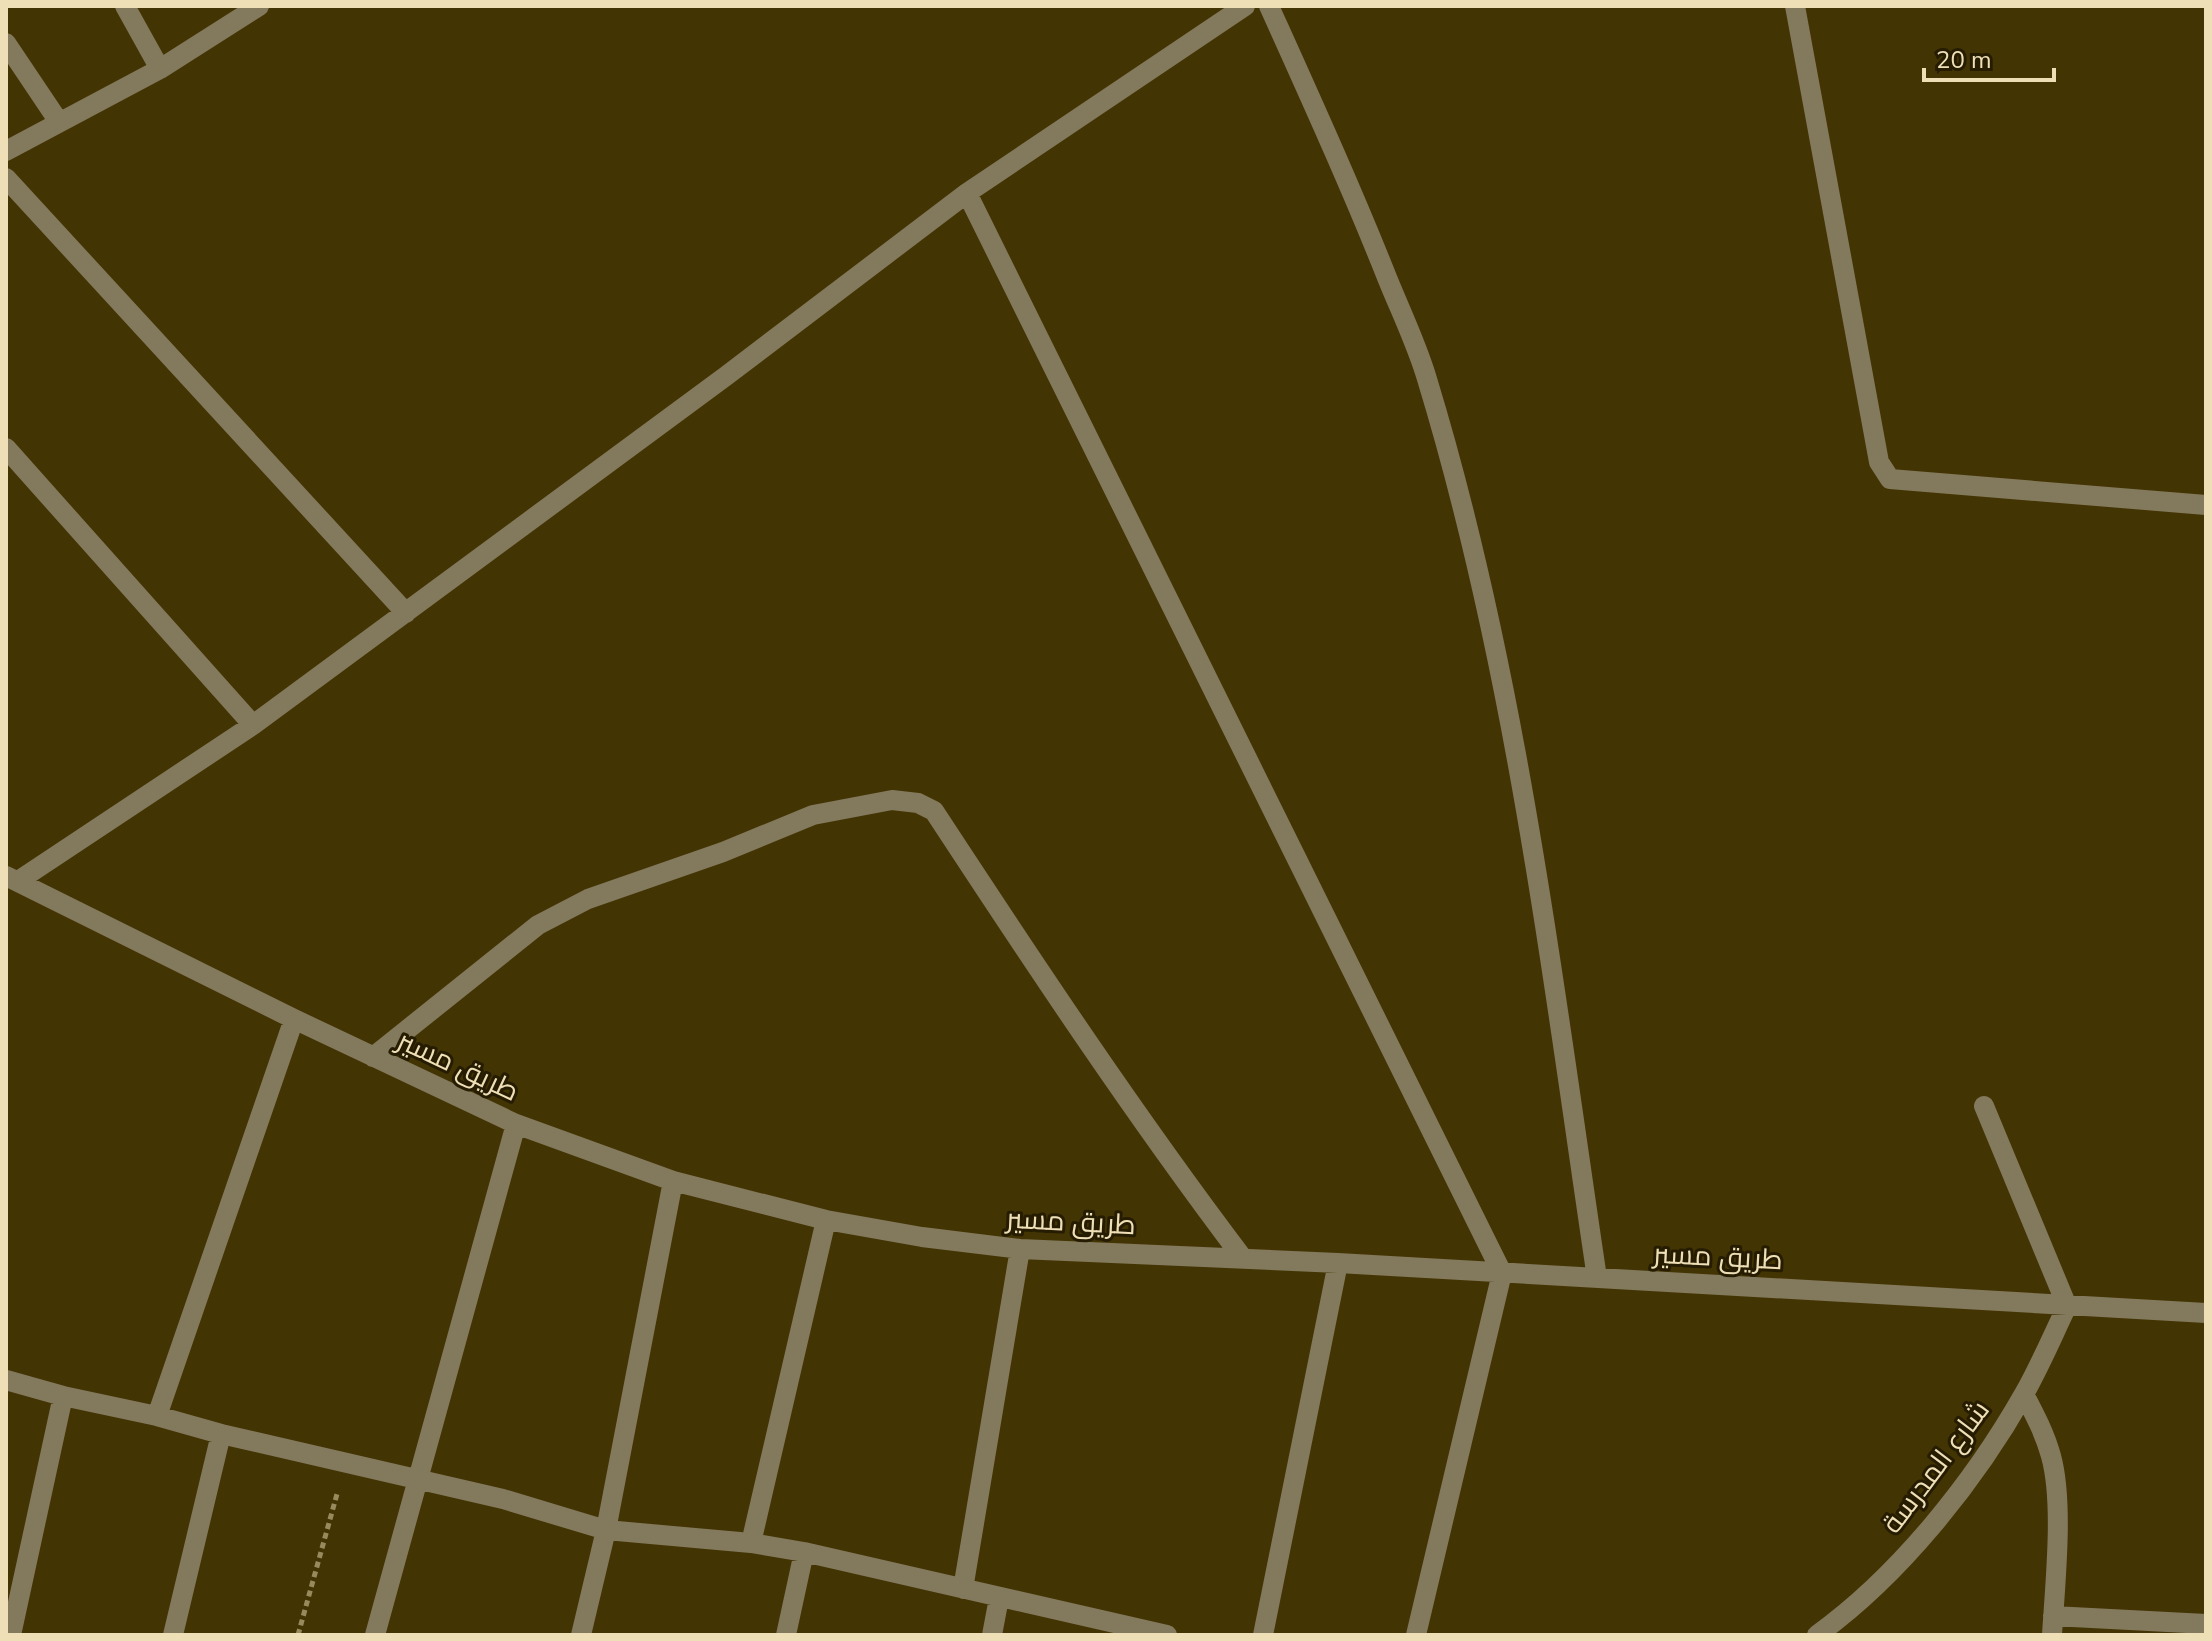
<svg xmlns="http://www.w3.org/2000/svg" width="2212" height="1641" font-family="'Nunito Sans',Cairo,sans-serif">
	<rect width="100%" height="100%" fill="#433403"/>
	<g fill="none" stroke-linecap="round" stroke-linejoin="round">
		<path stroke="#998a5e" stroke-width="5" stroke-dasharray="6 4" stroke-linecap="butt" d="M298 1635 337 1494"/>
		<path stroke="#83795c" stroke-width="20" d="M125 6 160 69
			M1269 6C1310 97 1351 187 1388 280 1401 312 1417 345 1427 379 1516 671 1552 976 1597 1278
			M1795 6 1879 462 1890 479 2206 505
			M6 43 59 122
			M6 151 160 69 259 6
			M6 178 406 613
			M967 193 1502 1273 1416 1635
			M6 448 253 725
			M6 876 294 1019 516 1124 673 1181 826 1220 922 1237 1020 1249 1338 1263 2206 1313
			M18 881 253 725 726 376 967 193 1245 6
			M373 1057 538 925 588 899 723 852 813 815 892 800 918 803 934 811C1033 962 1133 1113 1242 1257
			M6 1380 63 1396 11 1635
			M2024 1394C2035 1415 2045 1434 2051 1456 2064 1503 2055 1584 2052 1635
			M63 1396 157 1416 221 1434
			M157 1416 294 1019
			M751 1543 826 1220
			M963 1589 1020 1249
			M2053 1616 2206 1624
			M173 1635 221 1434 503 1499 606 1530 751 1543 804 1552 1167 1635
			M375 1635 516 1124
			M581 1635 606 1530 673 1181
			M786 1635 804 1552
			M992 1635 999 1598
			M1263 1635 1338 1263
			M1817 1635C1899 1576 1974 1482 2024 1394 2040 1366 2053 1335 2067 1306L1984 1106"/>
	</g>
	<g text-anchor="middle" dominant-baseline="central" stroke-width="6" stroke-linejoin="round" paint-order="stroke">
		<g font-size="28" fill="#eedfb7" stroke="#251c02">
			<text transform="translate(458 1066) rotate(25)">طريق مسير</text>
			<text transform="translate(1071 1222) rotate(3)">طريق مسير</text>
			<text transform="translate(1718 1257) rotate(3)">طريق مسير</text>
			<text transform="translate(1936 1467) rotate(-53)">شارع المدرسة</text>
		</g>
	</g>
	<rect width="2212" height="1641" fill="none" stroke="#eedfb7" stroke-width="16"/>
	<path d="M1924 68v12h130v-12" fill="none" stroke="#eedfb7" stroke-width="4"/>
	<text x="1936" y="68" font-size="24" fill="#eedfb7" stroke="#251c02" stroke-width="6" paint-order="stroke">20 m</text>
</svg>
